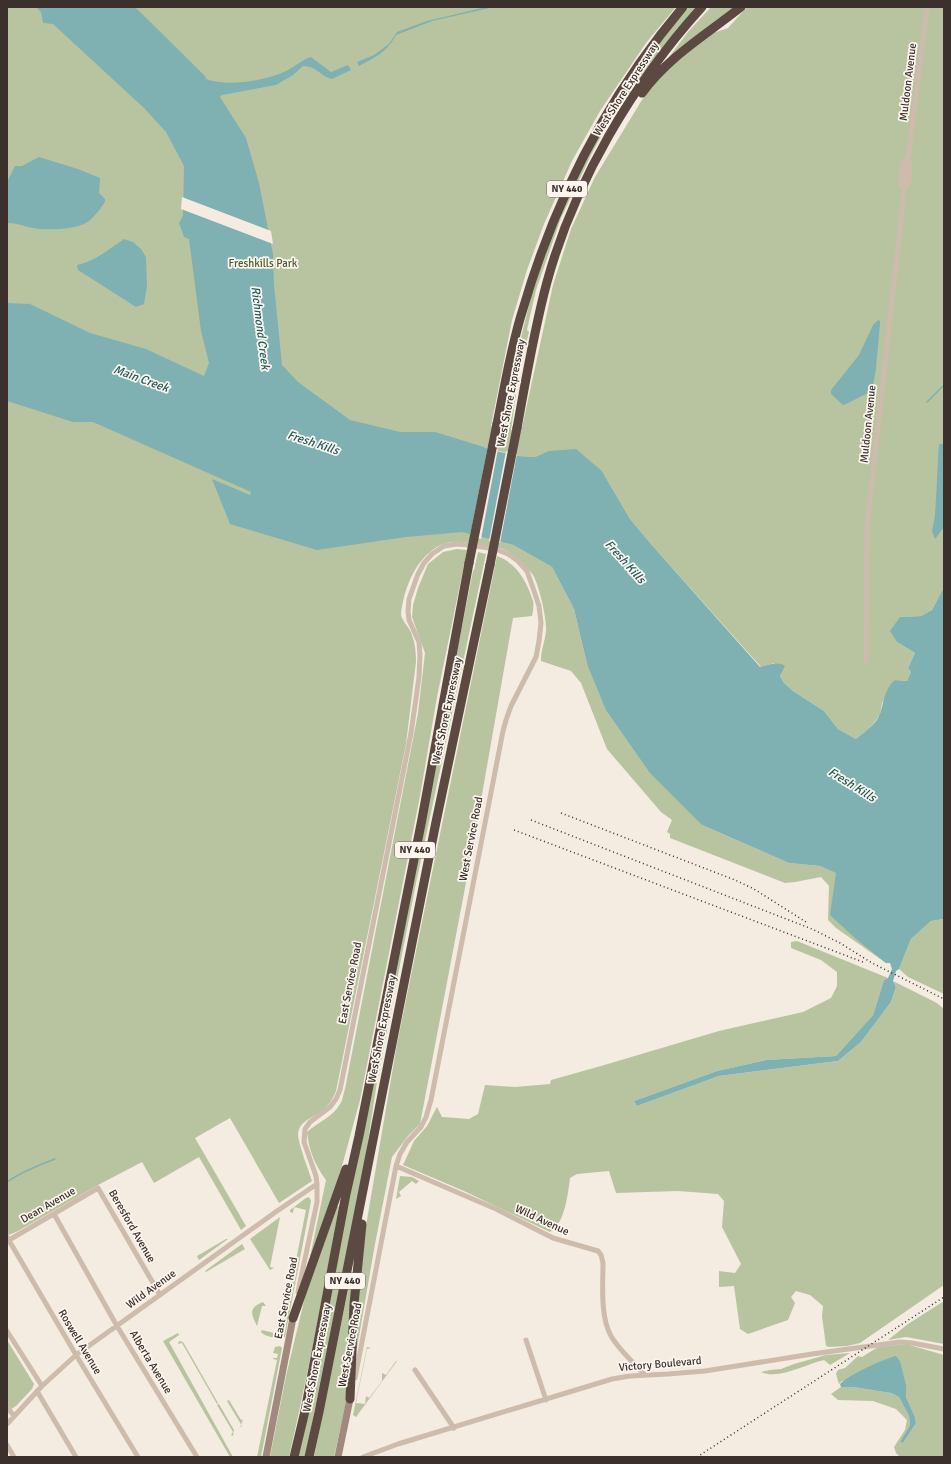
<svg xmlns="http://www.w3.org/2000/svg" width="951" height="1464" font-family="Signika,sans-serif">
	<rect width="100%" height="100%" fill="#f4ebe1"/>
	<path fill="#b8c4a0" d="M7 7H676L646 43 600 111 572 161 544 224 527 270 512 320 491 426 502 428 504 417 514 394 516 395 511 430 521 432 553 285 571 229 595 177 648 90 671 67 705 38 713 33 728 28 747 7H944V587L932 610 921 616 900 617 897 642 915 653 908 668 911 672 907 681 895 680 882 703 880 715 869 729 856 739 838 729 824 711 793 691 784 683 780 676 782 671 774 663 761 667 651 544 630 519 602 471 548 451 535 457 519 456 483 447 468 533 513 545 552 567 574 609 587 664 702 825 789 863 820 866 837 873 886 963 836 928 828 920 829 886 821 877 795 882 785 883 670 838V834L667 832 672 820 661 812 607 749 581 683 571 671 541 661C541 650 545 641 546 631 547 619 539 585 533 575 530 570 514 555 509 552 503 548 493 547 485 546 472 543 457 539 443 544 417 555 404 587 401 614 401 620 410 628 412 635 415 643 416 652 416 662L406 744 336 1091C333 1098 330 1104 324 1109 316 1117 299 1120 298 1134 298 1143 309 1171 312 1181L279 1203 230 1118 195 1138 246 1226 241 1230 199 1157 154 1183 142 1162 98 1185 18 1231 9 1235 7 1233Z
		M689 7H698L652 61 611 118 592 153 561 218 536 290 527 330 529 332 518 375 517 377 513 376V370L531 297 545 253 579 171 618 99 667 33Z
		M711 7H736L670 59 669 57 688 32Z
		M457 549 467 550 437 697 420 796 360 1100 339 1177 312 1258 310 1257 326 1180C315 1165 309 1151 307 1132 317 1123 334 1116 340 1104 343 1100 343 1094 345 1089L418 713 425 653 412 617 413 605 418 588 428 564 443 552Z
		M478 552 486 554 416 883 377 1082 364 1167 305 1457H297L473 571 474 570Z
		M497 556C517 563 527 582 533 601 534 605 533 612 532 616L513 618 473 846 420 1124 408 1136 392 1157 375 1244 357 1348H356L361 1255 397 1044Z
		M944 919V994L908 977 899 969 911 939 931 921Z
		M797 941 888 978 884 980 873 1015 836 1056 766 1060 717 1071 634 1101 637 1106 719 1076 838 1061 861 1042 891 1002 896 987 893 981 937 1003 944 1009V1285L860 1343 847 1346 829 1347 826 1346 822 1316 823 1306 810 1295 796 1291 791 1297 795 1303 788 1320 748 1334 740 1329 734 1286 719 1287V1271L735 1273 741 1264 722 1227 724 1201 718 1194 678 1191 616 1193 609 1171 577 1174 570 1178C568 1193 565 1224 550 1232L464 1191 403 1165 414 1141 427 1126 437 1107 442 1117 469 1119 478 1114 485 1085 515 1087 550 1084 551 1080 601 1066 719 1031 803 1012 831 998 837 986V972L821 960 791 948V942Z
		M400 1176 412 1177 419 1181 416 1184 412 1181 399 1192 401 1196 396 1199Z
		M309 1197 311 1201 285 1337C278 1339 265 1337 261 1332L262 1330 278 1334 279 1330H282L306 1210 294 1207 293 1213 290 1212V1210L306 1198Z
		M337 1206 339 1207C324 1290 308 1374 289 1457H270L286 1376 305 1297Z
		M280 1217 270 1267 274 1268 270 1270 250 1239Z
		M226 1239H228L199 1260 197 1256Z
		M242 1244 245 1249 206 1272 205 1271Z
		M351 1275 353 1276 347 1398 334 1457H314Z
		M944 1301V1344L906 1337 888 1340 908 1324Z
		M263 1302 266 1306H262L257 1326C251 1314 248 1308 263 1302Z
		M178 1333 179 1335 169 1342 233 1457H230L163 1341Z
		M7 1340 34 1384 32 1389 16 1406 11 1409 7 1403Z
		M179 1341 183 1342 218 1403 217 1404 182 1343 178 1344Z
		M906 1344 944 1355V1457H924L923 1456 921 1457H900L896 1453 894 1447 905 1430 907 1420 896 1409 873 1401 838 1400 831 1394 841 1387H853L891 1393 899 1397 909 1416 910 1425 900 1442 903 1443 916 1423 915 1417 906 1397V1385L842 1381 839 1384 836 1374 838 1370 845 1368 858 1356 862 1357 878 1347Z
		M280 1346 282 1348 261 1457H257L277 1360 273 1359V1358H277L278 1354 273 1353 275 1347Z
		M367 1347 371 1348 367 1349 356 1403 365 1404 366 1396 369 1398 382 1381V1373L386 1375 396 1361H397L356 1417 353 1415Z
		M850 1353 830 1365 824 1360C806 1364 779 1380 761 1372L770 1370 781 1369 794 1364 826 1355Z
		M229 1400 241 1420 243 1419 240 1428H239L242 1426 227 1401Z
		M219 1404 234 1430 233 1436 231 1435 233 1432 217 1405Z"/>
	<path fill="#7fb0b2" d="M36 7H135L205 76 206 79C228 87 265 81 286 71 295 67 301 60 311 57L331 72 348 65 351 70 332 79C319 76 319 67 303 66L293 75 276 85 222 95 220 97 246 138 259 183 273 254 274 285 282 365 298 382 350 420 400 432H435L500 452 519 456 535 457 548 451 576 449 602 471 630 519 651 544 760 667C768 665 778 661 785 666L780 676 784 683 793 691 824 711 838 729 856 739C865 732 876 724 880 714 884 702 884 689 895 680L907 681 911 672 908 668 915 653 897 642 890 631 900 617 921 616 932 610 944 587V919L931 921 911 939 899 969 896 971 893 981 896 987 891 1002 861 1042 838 1061 719 1076 637 1106 634 1101 717 1071 766 1060 836 1056 873 1015 884 980 888 978 892 969 890 963H886L856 939 830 915 836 873 820 866 789 863 702 825 650 773 606 710 587 664 574 609 552 567 513 545 462 532 406 537 317 550 230 524 212 479 250 495 251 492 93 422H73L7 401V303L30 304 90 333 146 349 204 376 209 363 201 331 189 239 184 237 179 223 183 216 184 166 166 132 144 108 53 24 43 23 41 12Z
		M486 7H494L432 21 396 35C387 52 376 57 359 66L357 62 374 55 389 44 397 32 427 21Z
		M39 157 78 169 100 178 99 193 105 199V202C100 209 94 218 86 223 73 230 43 231 28 227 21 225 15 223 7 223V182L15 166H22Z
		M124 239 133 242 141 249 146 257 147 286 144 304 136 307 78 270 77 265C94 262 109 249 124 239Z
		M878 320 880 321V324L876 368 872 391 846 404 843 405 831 394V390L859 355 873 325Z
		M939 444H944V527L935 539 932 531 935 515Z
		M896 1356 900 1361 906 1385V1397L915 1417 916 1423 903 1443 900 1442 910 1425 909 1416 899 1397 891 1393 853 1387H841L840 1384C849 1375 883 1359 896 1356Z"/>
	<path fill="#f4ebe1" d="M182 197 271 231 273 244 181 209Z
		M488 446 498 449 481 539 470 536Z
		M506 451 517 454 500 543 489 541Z"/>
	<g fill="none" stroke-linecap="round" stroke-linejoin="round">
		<path stroke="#7fb0b2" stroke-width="1.5" d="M927 402 944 385
			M7 1182C21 1172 39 1165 55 1159"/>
		<path stroke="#cdbbac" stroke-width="5" d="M908 159C911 170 911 181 904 190L900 182 903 162Z
			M866 662 867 526 903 203 904 181 908 159 927 7
			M396 1166 496 1209 553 1238 598 1251 601 1255 603 1263C603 1284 600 1317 611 1336 619 1350 634 1363 645 1375
			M54 1214 117 1326 197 1457
			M7 1237 76 1355 138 1457
			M9 1240 98 1188 160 1295
			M298 1292 317 1202V1184L316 1176 304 1142 305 1129 310 1122 330 1107 336 1099 340 1090 411 733 419 677 420 655 419 642 409 620 408 611 409 599 418 574 424 563 432 554 444 546 457 544 469 545 495 549 508 554 518 561 527 571 533 588 539 606 541 623 539 641 536 657 511 706 506 720 503 731 431 1100 426 1117 421 1127 407 1142 400 1154 396 1166 355 1378
			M7 1331 42 1386
			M526 1340 546 1400
			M415 1370 454 1428
			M37 1391 76 1457
			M7 1407 14 1416
			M7 1424 42 1386 76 1355 277 1211 317 1184
			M7 1445 14 1457
			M363 1457 398 1444 612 1379 630 1376 668 1374 705 1371 812 1354 900 1342 912 1343 944 1349"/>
		<path stroke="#a18a7d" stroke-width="7" d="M266 1457 293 1318
			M338 1457 350 1399"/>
		<path stroke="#5c4a42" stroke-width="9" d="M642 93C668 57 707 34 741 7
			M497 424C505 385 511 346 523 309 556 196 607 97 683 7
			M517 428C526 379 534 330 547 282 574 183 633 83 702 7
			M293 1318 346 1169
			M350 1399 354 1304 362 1224
			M294 1457 305 1411 346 1194 359 1136 422 819 469 563
			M309 1457 319 1412 436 822 490 565"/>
		<path stroke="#3b302b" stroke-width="1.5" stroke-dasharray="1 3" stroke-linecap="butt" d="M561 813 735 880 754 889 806 922
			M531 820 812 929 840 943 872 963 944 999
			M514 830 863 962
			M697 1457 944 1297"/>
		<path stroke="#5c4a42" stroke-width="9" d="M469 563 497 424
			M490 565 517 428"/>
	</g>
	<g text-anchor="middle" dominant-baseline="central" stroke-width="3.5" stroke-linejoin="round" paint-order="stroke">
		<g fill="#fbf5ee" stroke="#756b66" stroke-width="1">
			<rect x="547" y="181" width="40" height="16" rx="3"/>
			<rect x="395" y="842" width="40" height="16" rx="3"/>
			<rect x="325" y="1273" width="40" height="16" rx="3"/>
		</g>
		<g font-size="10" font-weight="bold" fill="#3b302b">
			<text x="567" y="189">NY 440</text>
			<text x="415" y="850">NY 440</text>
			<text x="345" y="1281">NY 440</text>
		</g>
		<g font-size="11" fill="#3b302b" stroke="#fbf5ee">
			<text transform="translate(908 82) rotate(-83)">Muldoon Avenue</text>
			<text transform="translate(626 89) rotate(-57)">West Shore Expressway</text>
			<text transform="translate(511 393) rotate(-79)">West Shore Expressway</text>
			<text transform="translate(868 424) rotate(-84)">Muldoon Avenue</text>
			<text transform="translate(447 711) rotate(-78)">West Shore Expressway</text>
			<text transform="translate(471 839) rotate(-79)">West Service Road</text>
			<text transform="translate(350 983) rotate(-79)">East Service Road</text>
			<text transform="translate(382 1029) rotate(-79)">West Shore Expressway</text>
			<text transform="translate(48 1205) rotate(-30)">Dean Avenue</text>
			<text transform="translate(542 1220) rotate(25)">Wild Avenue</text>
			<text transform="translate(132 1226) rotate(60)">Beresford Avenue</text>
			<text transform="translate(151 1289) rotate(-36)">Wild Avenue</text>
			<text transform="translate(286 1298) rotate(-79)">East Service Road</text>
			<text transform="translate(80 1342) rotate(59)">Roswell Avenue</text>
			<text transform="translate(350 1345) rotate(-79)">West Service Road</text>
			<text transform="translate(317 1358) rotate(-79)">West Shore Expressway</text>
			<text transform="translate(151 1362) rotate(59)">Alberta Avenue</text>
			<text transform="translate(660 1364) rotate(-5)">Victory Boulevard</text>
		</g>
		<g font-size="11" fill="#4a5a2e" stroke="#fbf5ee">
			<text x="263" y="263">Freshkills Park</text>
		</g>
		<g font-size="12" font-style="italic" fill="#1f5a5e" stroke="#fbf5ee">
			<text transform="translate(260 328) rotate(83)">Richmond Creek</text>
			<text transform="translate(141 379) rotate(20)">Main Creek</text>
			<text transform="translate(313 443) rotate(18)">Fresh Kills</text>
			<text transform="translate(625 562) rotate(48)">Fresh Kills</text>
			<text transform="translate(852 785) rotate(32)">Fresh Kills</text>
		</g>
	</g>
	<rect width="951" height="1464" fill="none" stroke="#3b302b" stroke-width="16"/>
</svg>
